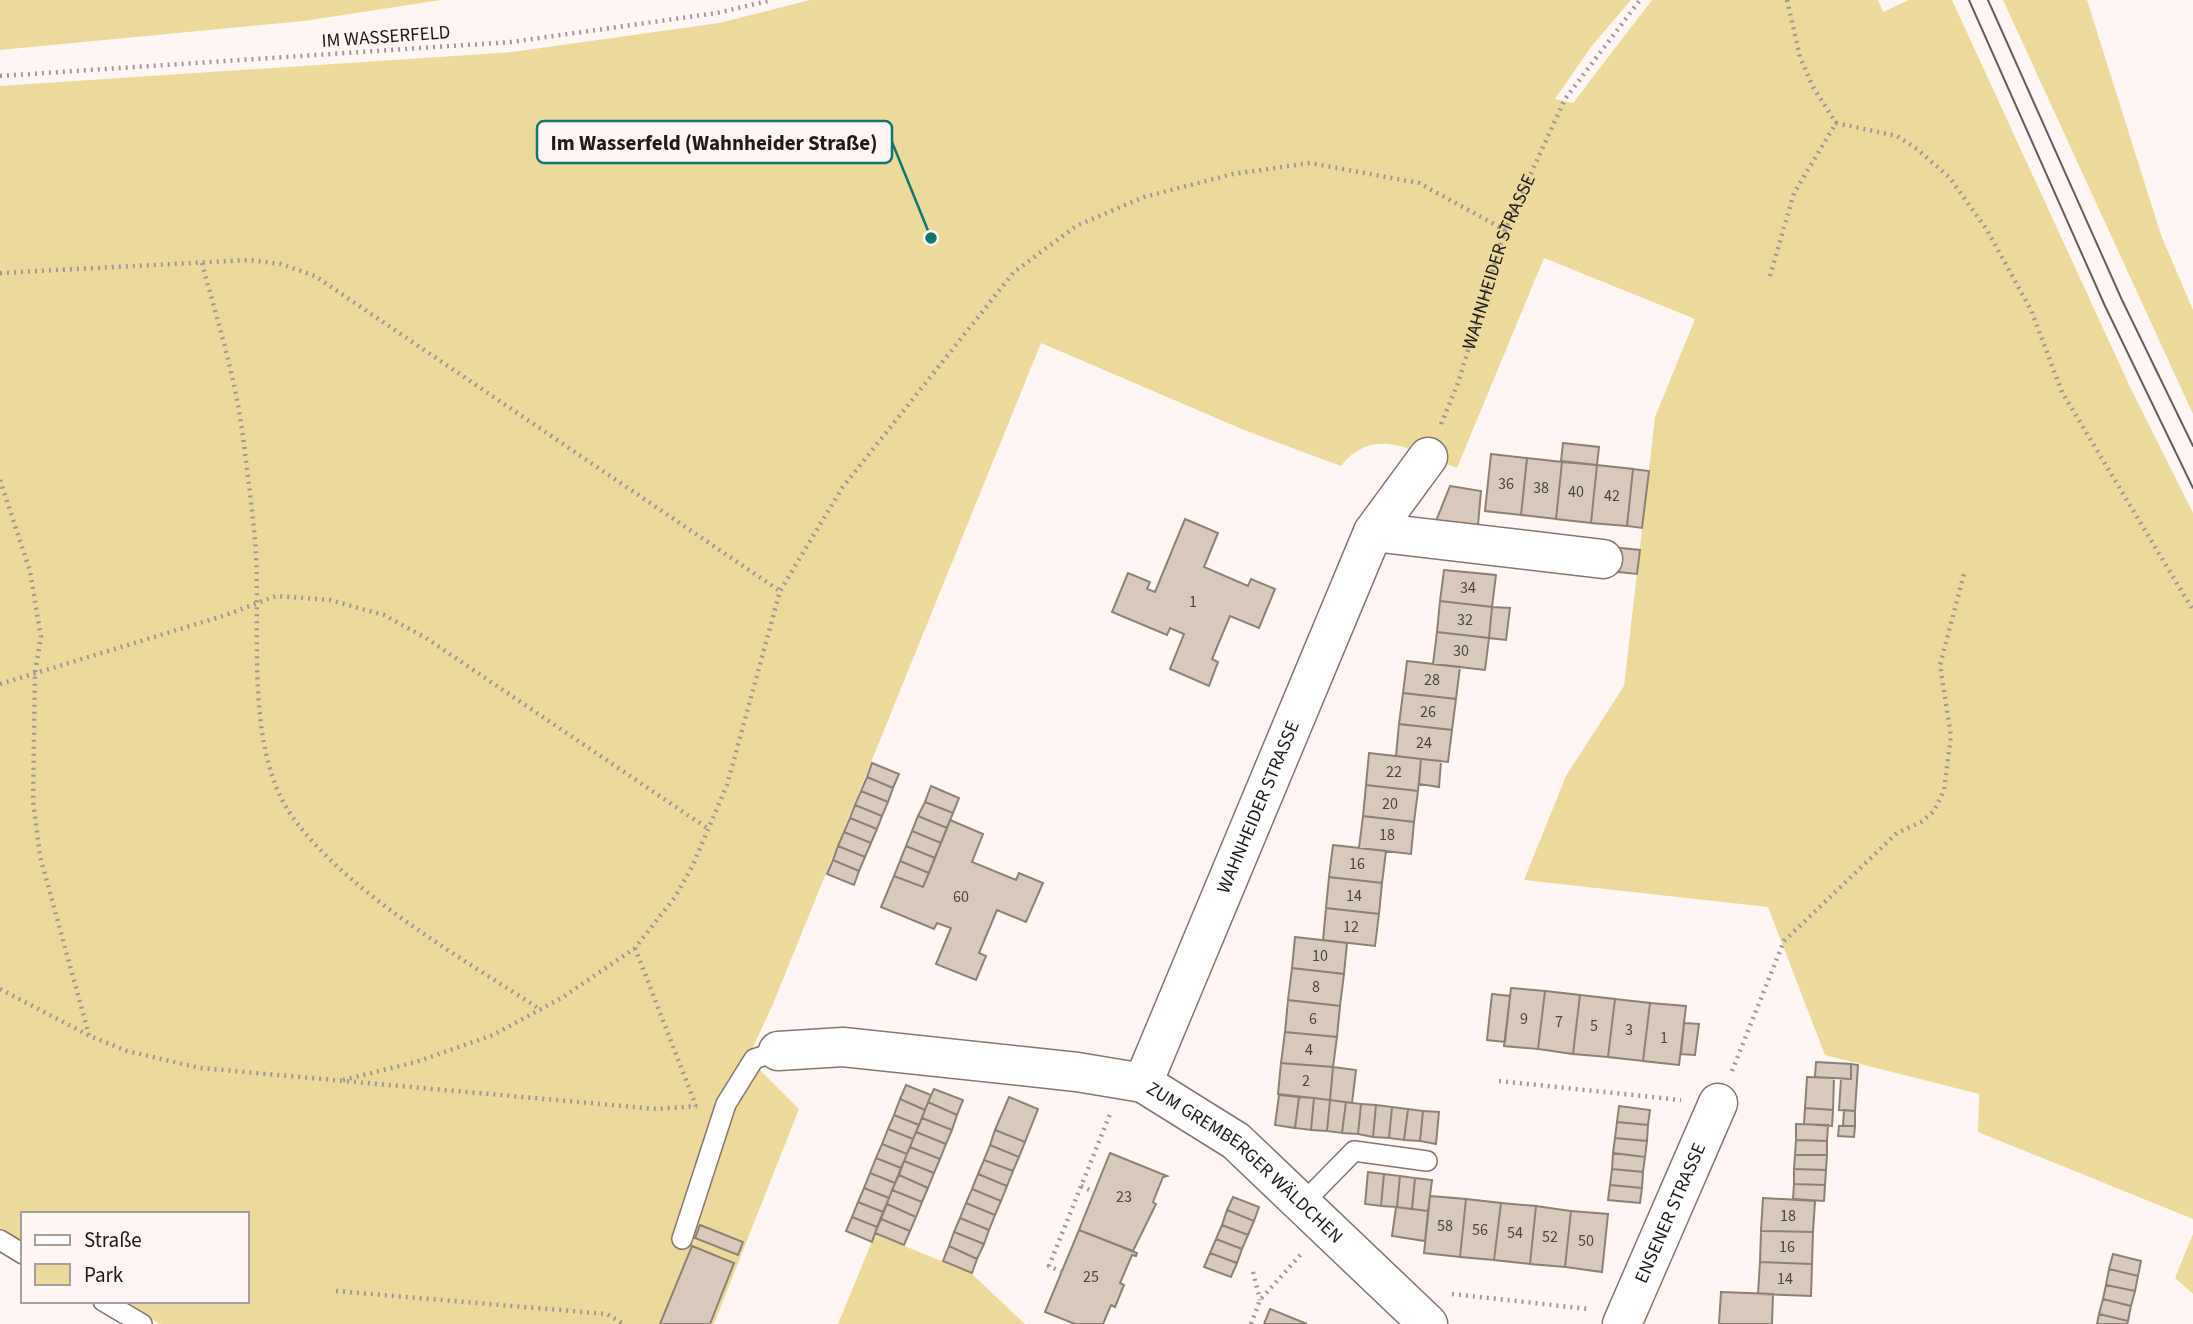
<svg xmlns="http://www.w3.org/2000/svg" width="2193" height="1324" font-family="'Source Sans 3',sans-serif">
	<rect width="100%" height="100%" fill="#fef6f3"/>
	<path fill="#ecd99c" d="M0 0H441L304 21 0 50Z
		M810 0H1631L1591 47 1555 99 1573 103 1652 0H1878L1883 12 1909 0H1952L2131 389 2193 513V1219L1978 1132 1979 1094 1825 1055 1768 907 1524 880 1566 776 1624 686 1655 417 1695 319 1544 258 1457 468C1416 453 1374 423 1341 466L1244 430 1041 343 773 1004 748 1058 799 1109 714 1324H161L117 1301H247V1214H23V1244L0 1228V86L512 52 719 23Z
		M2003 0H2087L2161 235 2193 310V414Z
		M875 1234 971 1273 1025 1324H838Z
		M2193 1234V1294L2175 1278Z"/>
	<path fill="#d8c9bd" stroke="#8d8074" stroke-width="2" d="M1563 443 1599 447 1597 465 1561 461Z
		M1491 454 1527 458 1521 515 1485 511Z
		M1527 458 1562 462 1556 519 1521 515Z
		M1562 462 1597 465 1591 523 1556 519Z
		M1597 465 1633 469 1627 526 1591 523Z
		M1633 469 1649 471 1642 528 1627 526Z
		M1450 486 1481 491 1478 525 1436 521Z
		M1185 519 1218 533 1204 567 1248 586 1251 579 1275 589 1259 628 1230 616 1212 659 1218 662 1209 686 1170 669 1184 634 1170 628 1167 635 1112 612 1128 573 1150 582 1147 589 1155 592Z
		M1611 547 1640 550 1637 574 1609 571Z
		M1444 570 1496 575 1492 607 1440 601Z
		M1440 601 1492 607 1489 638 1437 632Z
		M1492 607 1510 608 1506 640 1489 638Z
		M1437 632 1489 638 1485 670 1433 664Z
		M1407 661 1460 667 1456 699 1403 693Z
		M1403 693 1456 699 1452 730 1399 724Z
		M1399 724 1452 730 1448 762 1396 756Z
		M1369 753 1421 759 1418 791 1366 785Z
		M1421 759 1441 761 1439 787 1419 784Z
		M872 763 899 774 893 788 867 777Z
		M867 777 893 788 888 802 861 791Z
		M1366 785 1418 791 1414 822 1363 816Z
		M931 786 959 798 953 813 925 802Z
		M861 791 888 802 882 816 855 805Z
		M925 802 953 813 947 828 918 816Z
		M855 805 882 816 877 829 850 818Z
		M918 816 947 828 941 843 912 831Z
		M1363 816 1414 822 1411 854 1359 848Z
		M850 818 877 829 871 843 844 832Z
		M950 820 983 834 972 862 1016 880 1019 873 1043 883 1026 922 997 910 979 953 986 956 976 980 936 964 951 928 937 923 934 929 881 907 894 876 923 887Z
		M912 831 941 843 935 858 906 846Z
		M844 832 871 843 865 857 838 846Z
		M1333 845 1386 851 1382 883 1329 877Z
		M838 846 865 857 859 871 833 860Z
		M906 846 935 858 929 873 900 861Z
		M833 860 859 871 854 885 827 874Z
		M900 861 929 873 923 887 894 876Z
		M1329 877 1382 883 1379 914 1326 908Z
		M1326 908 1379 914 1375 946 1323 940Z
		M1295 937 1347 943 1344 974 1292 968Z
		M1292 968 1344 974 1340 1006 1288 1000Z
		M1511 988 1545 991 1538 1049 1504 1046Z
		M1545 991 1580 995 1573 1054 1538 1049Z
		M1492 994 1510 996 1505 1042 1487 1040Z
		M1580 995 1615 999 1608 1057 1573 1054Z
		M1615 999 1650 1003 1643 1061 1608 1057Z
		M1288 1000 1340 1006 1337 1037 1285 1032Z
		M1650 1003 1686 1006 1679 1065 1643 1061Z
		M1684 1023 1699 1024 1695 1055 1681 1054Z
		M1285 1032 1337 1037 1333 1067 1281 1063Z
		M1816 1062 1851 1064V1079L1815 1077Z
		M1281 1063 1333 1067 1330 1100 1278 1094Z
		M1851 1064 1858 1065 1855 1111 1839 1110 1841 1079H1851Z
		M1333 1067 1356 1070 1352 1103 1330 1100Z
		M1807 1077 1834 1078 1833 1110 1805 1108Z
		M906 1085 931 1095 925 1110 900 1099Z
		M934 1089 963 1100 957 1115 928 1102Z
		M1279 1095 1299 1097 1295 1128 1275 1125Z
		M1009 1097 1038 1109 1025 1142 995 1130Z
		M1299 1097 1314 1098 1311 1130 1295 1128Z
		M1314 1098 1330 1100 1327 1131 1311 1130Z
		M900 1099 925 1110 919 1125 894 1115Z
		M1330 1100 1346 1102 1342 1133 1327 1131Z
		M928 1102 957 1115 952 1130 922 1118Z
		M1346 1102 1361 1104 1358 1134 1342 1133Z
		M1361 1104 1376 1105 1373 1137 1358 1134Z
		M1376 1105 1392 1107 1389 1138 1373 1137Z
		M1619 1106 1650 1110 1648 1125 1617 1122Z
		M1392 1107 1408 1109 1404 1140 1389 1138Z
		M1805 1108 1833 1110 1832 1126 1804 1124Z
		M1408 1109 1423 1111 1420 1141 1404 1140Z
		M1844 1110 1855 1111V1126H1843Z
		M1423 1111 1439 1112 1436 1144 1420 1141Z
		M894 1115 919 1125 913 1139 888 1129Z
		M922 1118 952 1130 946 1144 916 1132Z
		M1617 1122 1648 1125 1647 1141 1615 1138Z
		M1796 1124 1828 1125 1827 1141 1796 1140Z
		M1839 1126H1855L1854 1137 1838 1136Z
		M888 1129 913 1139 907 1154 882 1144Z
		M995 1130 1025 1142 1019 1157 990 1145Z
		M916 1132 946 1144 940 1159 910 1147Z
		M1615 1138 1647 1141 1645 1157 1613 1153Z
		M1796 1140 1827 1141V1155H1795Z
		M882 1144 907 1154 901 1168 876 1158Z
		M990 1145 1019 1157 1013 1171 984 1160Z
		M910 1147 940 1159 934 1173 904 1161Z
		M1110 1153 1167 1176 1163 1177 1153 1202 1156 1204 1133 1251 1079 1230Z
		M1613 1153 1645 1157 1643 1172 1612 1169Z
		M1795 1155H1827L1826 1170 1794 1169Z
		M876 1158 901 1168 895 1183 870 1173Z
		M984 1160 1013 1171 1007 1186 978 1174Z
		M904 1161 934 1173 928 1188 899 1175Z
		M1612 1169 1643 1172 1642 1188 1610 1185Z
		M1794 1169 1826 1170 1825 1185 1794 1184Z
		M1368 1172 1384 1174 1381 1206 1365 1204Z
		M870 1173 895 1183 889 1198 864 1188Z
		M978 1174 1007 1186 1001 1201 972 1189Z
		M1384 1174 1400 1176 1397 1207 1381 1206Z
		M899 1175 928 1188 922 1202 892 1190Z
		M1400 1176 1415 1178 1412 1209 1397 1207Z
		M1415 1178 1432 1180 1428 1211 1412 1209Z
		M1794 1184 1825 1185 1824 1201 1793 1199Z
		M1610 1185 1642 1188 1640 1203 1608 1200Z
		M864 1188 889 1198 883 1212 858 1202Z
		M972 1189 1001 1201 995 1215 966 1203Z
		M892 1190 922 1202 916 1217 887 1204Z
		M1430 1196 1466 1199 1460 1257 1424 1253Z
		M1233 1197 1259 1207 1254 1221 1227 1210Z
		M1763 1198 1815 1201 1813 1232 1761 1231Z
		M1466 1199 1501 1203 1494 1260 1460 1257Z
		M858 1202 883 1212 877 1227 852 1217Z
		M966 1203 995 1215 989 1230 960 1218Z
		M1501 1203 1536 1206 1530 1264 1494 1260Z
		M887 1204 916 1217 910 1231 881 1219Z
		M1536 1206 1571 1211 1565 1267 1530 1264Z
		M1396 1207 1428 1211 1425 1241 1392 1236Z
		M1227 1210 1254 1221 1248 1235 1222 1225Z
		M1571 1211 1608 1214 1602 1272 1565 1267Z
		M852 1217 877 1227 872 1242 846 1231Z
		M960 1218 989 1230 984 1244 954 1232Z
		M881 1219 910 1231 904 1245 875 1233Z
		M700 1225 743 1242 738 1255 695 1238Z
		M1222 1225 1248 1235 1242 1249 1216 1239Z
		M1079 1230 1137 1253 1136 1256 1132 1255 1120 1283 1124 1285 1115 1307 1111 1305 1103 1324H1075L1045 1312Z
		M1761 1231 1813 1232 1812 1264 1760 1262Z
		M954 1232 984 1244 977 1259 949 1246Z
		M1216 1239 1242 1249 1237 1263 1210 1253Z
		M692 1246 734 1263 710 1324H660Z
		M949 1246 977 1259 972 1273 943 1261Z
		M1210 1253 1237 1263 1231 1277 1204 1267Z
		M2113 1254 2141 1261 2138 1276 2109 1269Z
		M1760 1262 1812 1264 1811 1296 1758 1294Z
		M2109 1269 2138 1276 2135 1291 2106 1285Z
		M2106 1285 2135 1291 2131 1306 2103 1299Z
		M1721 1292 1773 1294 1772 1324H1719Z
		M2103 1299 2131 1306 2128 1321 2099 1314Z
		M1270 1309 1307 1324H1264Z
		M2099 1314 2128 1321 2127 1324H2097Z"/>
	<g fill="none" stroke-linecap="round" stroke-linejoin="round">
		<defs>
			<path id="service" d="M1303 1203 1354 1151 1427 1161
				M682 1239 726 1104 754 1059 778 1051
				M0 1240 23 1254
				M103 1301 142 1324"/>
			<g id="minor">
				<path d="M1373 532 1603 559"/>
				<path id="s2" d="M778 1051 843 1047 1077 1072 1143 1083 1236 1141 1428 1324"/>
				<path id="s3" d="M1143 1083 1373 532 1428 457"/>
				<path id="s4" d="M1622 1324 1718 1103"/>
			</g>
		</defs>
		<use href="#service" stroke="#877570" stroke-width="22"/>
		<use href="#minor" stroke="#877570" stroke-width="41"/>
		<g stroke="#9f9895" stroke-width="4.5" stroke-dasharray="2 5" stroke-linecap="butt">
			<path d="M1787 0 1800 57 1813 87 1836 123"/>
			<path d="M0 76 511 42 717 13 772 0"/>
			<path d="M202 263C216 316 233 369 241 423 246 458 250 493 254 529 264 615 240 746 294 819 350 895 462 958 541 1010"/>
			<path d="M0 273 249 260 281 264 315 276 780 591"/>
			<path d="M1770 276 1794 193 1836 123 1897 136 1917 149 1950 178 1987 230 2031 310 2062 392 2193 610"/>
			<path id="s1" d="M1441 424 1458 383 1505 230 1565 99 1640 0"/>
			<path d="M0 480 30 571 41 637 35 672 33 801 40 856 89 1035"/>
			<path d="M0 684 226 615 276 596 330 600 384 615 426 638 707 828"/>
			<path d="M635 948 696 1106"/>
			<path d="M0 989 90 1036 127 1051 200 1068 656 1109 697 1106"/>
			<path d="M1732 1071 1784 941 1897 833 1921 822 1934 811 1944 790 1951 736 1940 665 1964 574"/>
			<path d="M343 1080 416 1062 493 1035 563 997 635 948 675 897 692 867 727 785 780 591 842 488 1014 272 1076 226 1144 197 1233 174 1310 163 1419 183 1505 230"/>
			<path d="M1499 1081 1681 1100"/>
			<path d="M1081 1186 1094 1192"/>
			<path d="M1062 1272 1049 1266 1110 1114"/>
			<path d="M1253 1272 1260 1300"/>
			<path d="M336 1291 607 1314 623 1324"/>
			<path d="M1452 1294 1589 1309"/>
			<path d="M1251 1324 1260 1300 1303 1252"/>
		</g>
		<use href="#service" stroke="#fff" stroke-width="19"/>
		<use href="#minor" stroke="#fff" stroke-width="38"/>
		<path stroke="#645d5b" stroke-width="2" d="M1969 0 2105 306 2193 488
			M1988 0 2122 300 2193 446"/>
	</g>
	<g text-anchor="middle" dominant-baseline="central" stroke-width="7" stroke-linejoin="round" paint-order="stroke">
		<g font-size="16" fill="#4e4540">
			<text x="1506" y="484">36</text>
			<text x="1541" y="488">38</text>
			<text x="1576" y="492">40</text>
			<text x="1612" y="496">42</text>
			<text x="1468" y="588">34</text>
			<text x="1193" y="602">1</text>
			<text x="1465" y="620">32</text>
			<text x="1461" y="651">30</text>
			<text x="1432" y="680">28</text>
			<text x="1428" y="712">26</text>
			<text x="1424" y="743">24</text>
			<text x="1394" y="772">22</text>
			<text x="1390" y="804">20</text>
			<text x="1387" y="835">18</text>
			<text x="1357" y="864">16</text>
			<text x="1354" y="896">14</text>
			<text x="961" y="897">60</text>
			<text x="1351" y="927">12</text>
			<text x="1320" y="956">10</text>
			<text x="1316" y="987">8</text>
			<text x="1313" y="1019">6</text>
			<text x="1524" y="1019">9</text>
			<text x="1559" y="1022">7</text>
			<text x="1594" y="1026">5</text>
			<text x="1629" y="1030">3</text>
			<text x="1664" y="1038">1</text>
			<text x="1309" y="1050">4</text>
			<text x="1306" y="1081">2</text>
			<text x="1124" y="1197">23</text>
			<text x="1788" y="1216">18</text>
			<text x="1445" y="1226">58</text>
			<text x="1480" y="1230">56</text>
			<text x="1515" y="1233">54</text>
			<text x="1550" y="1237">52</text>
			<text x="1586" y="1241">50</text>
			<text x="1787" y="1247">16</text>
			<text x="1091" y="1277">25</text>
			<text x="1785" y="1279">14</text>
		</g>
		<g font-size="19" fill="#201917" stroke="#fef6f3">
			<text transform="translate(386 37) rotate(-4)">IM WASSERFELD</text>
			<text stroke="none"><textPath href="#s1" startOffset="172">WAHNHEIDER STRASSE</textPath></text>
			<text stroke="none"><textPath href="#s3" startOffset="299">WAHNHEIDER STRASSE</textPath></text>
			<text stroke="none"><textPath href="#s2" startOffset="497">ZUM GREMBERGER WÄLDCHEN</textPath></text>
			<text stroke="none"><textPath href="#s4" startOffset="121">ENSENER STRASSE</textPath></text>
		</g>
	</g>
	<path fill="none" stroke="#0f766e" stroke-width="2.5" d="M931 238L892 142"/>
	<circle fill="#0f766e" stroke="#fef6f3" stroke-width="2.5" cx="931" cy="238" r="7"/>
	<rect fill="#fef6f3" stroke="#0f766e" stroke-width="2.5" x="537" y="121" width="355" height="42" rx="7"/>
	<g font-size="21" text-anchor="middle" font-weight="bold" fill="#201917">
		<text x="714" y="150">Im Wasserfeld (Wahnheider Straße)</text>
	</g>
	<rect x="21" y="1212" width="228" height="91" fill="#fef6f3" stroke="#a59e9b" stroke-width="2"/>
	<rect x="35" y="1235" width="35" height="10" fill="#ffffff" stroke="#a59e9b" stroke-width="2"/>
	<text x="84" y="1247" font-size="21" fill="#201917">Straße</text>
	<rect x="35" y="1264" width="35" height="21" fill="#ecd99c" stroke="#a59e9b" stroke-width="2"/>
	<text x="84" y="1282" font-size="21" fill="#201917">Park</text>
</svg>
